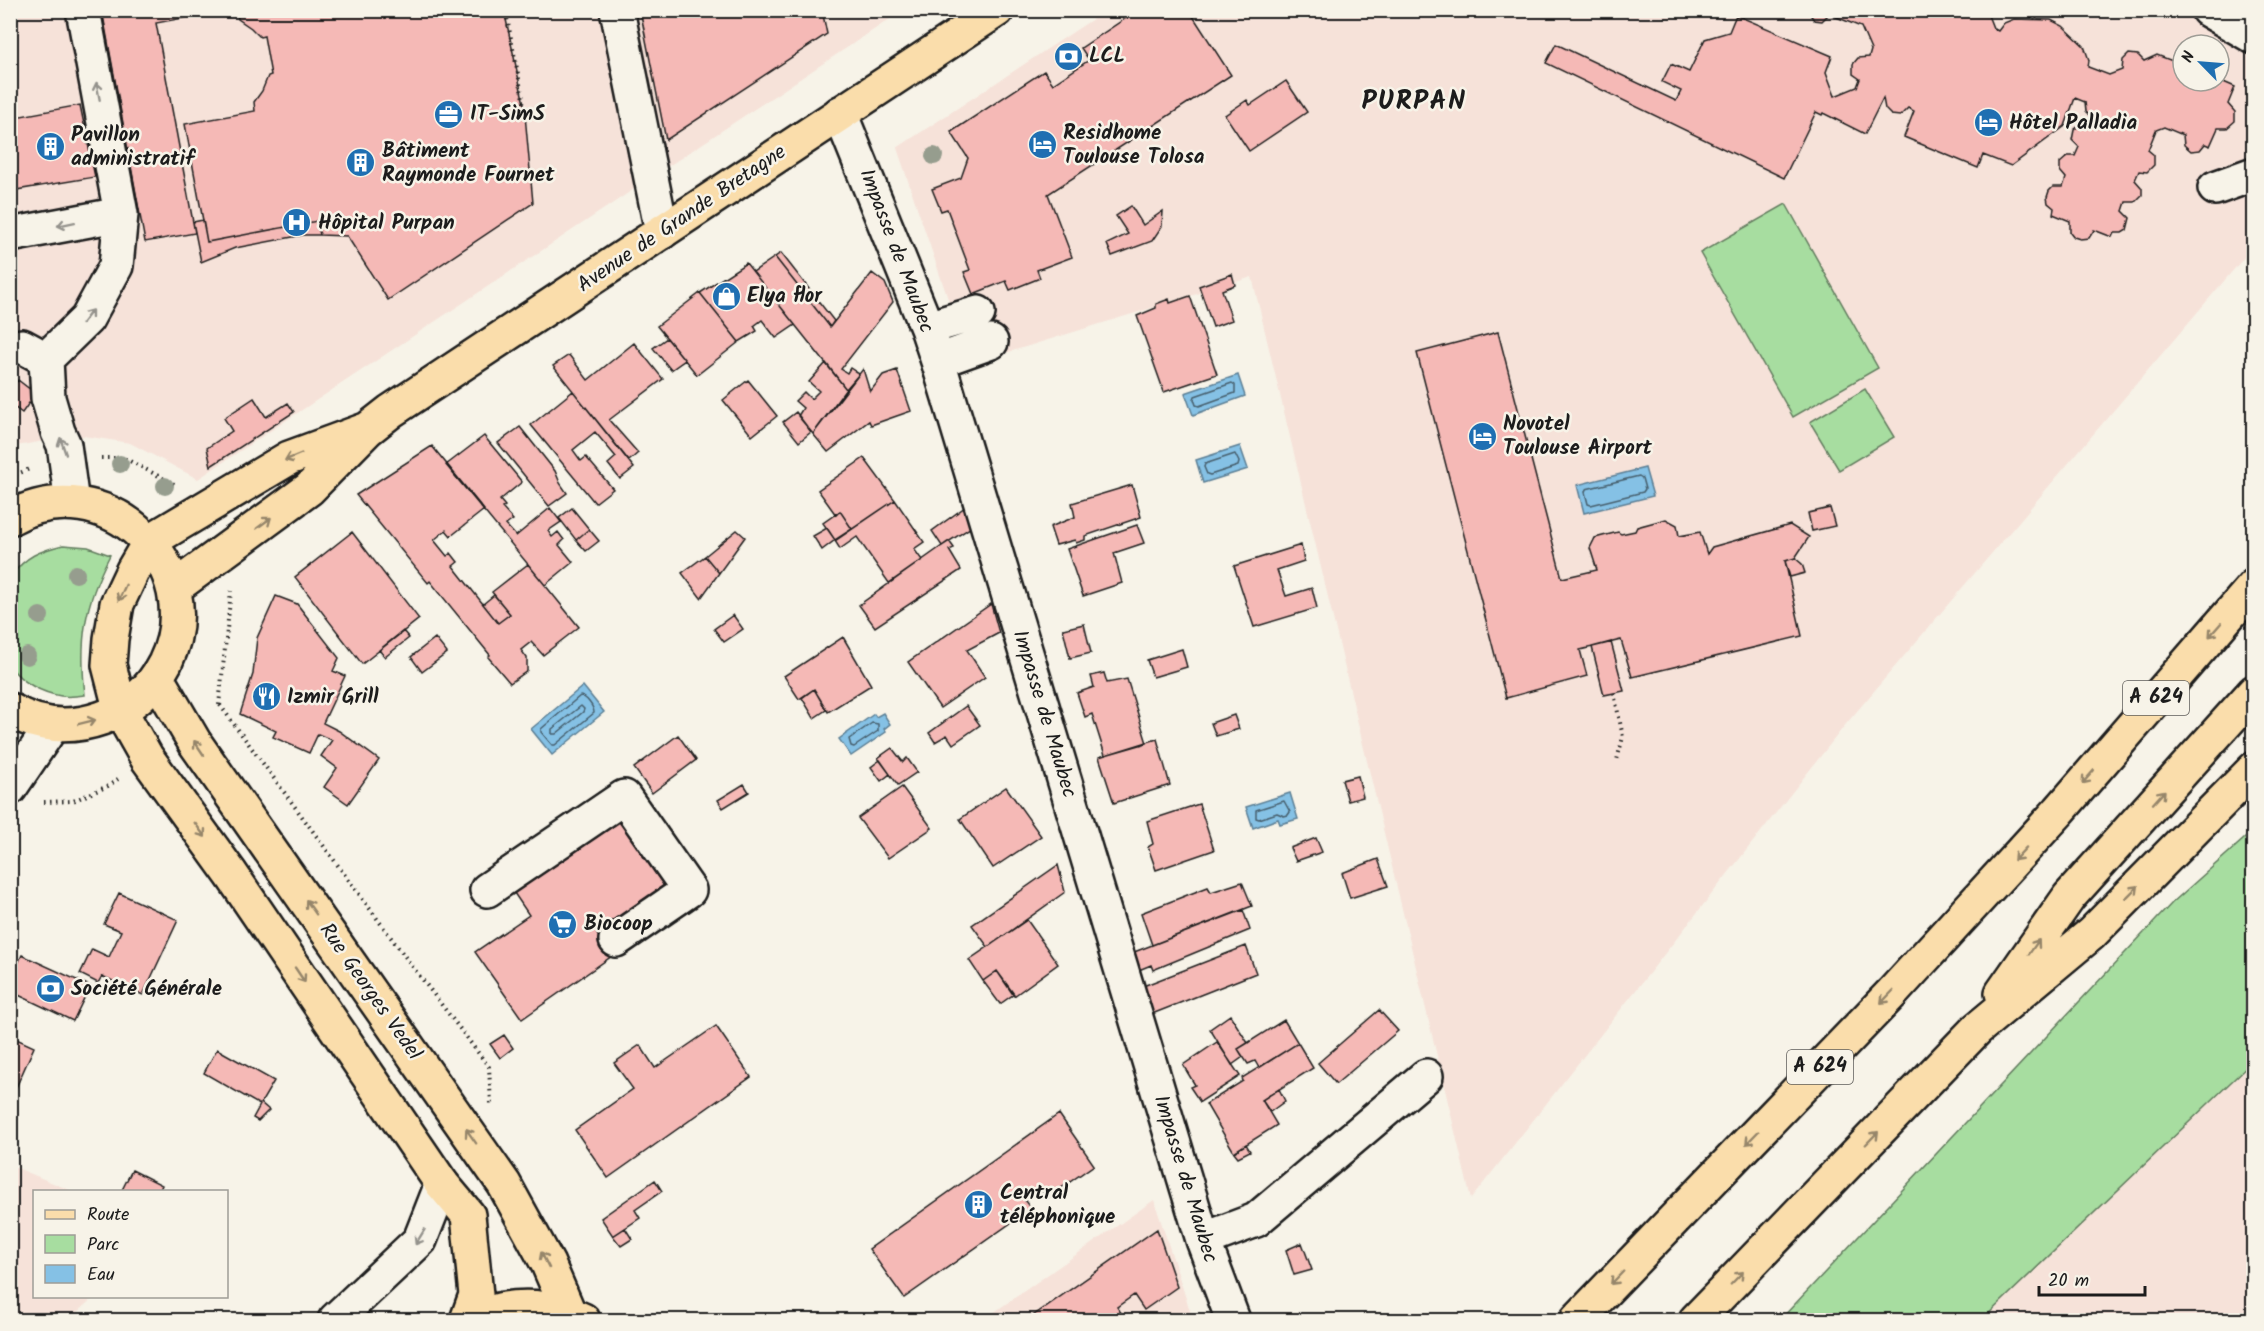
<svg xmlns="http://www.w3.org/2000/svg" width="2264" height="1331" font-family="Kalam,sans-serif">
	<rect width="100%" height="100%" fill="#f7f3e8"/>
	<filter id="ink" filterUnits="userSpaceOnUse"><feTurbulence type="fractalNoise" baseFrequency=".0167" numOctaves="2"/><feDisplacementMap in="SourceGraphic" scale="12" xChannelSelector="R" yChannelSelector="G"/><feConvolveMatrix kernelMatrix="1 2 1 2 8 2 1 2 1" color-interpolation-filters="sRGB"/></filter>
	<g filter="url(#ink)">
		<path fill="#f6e2d9" fill-rule="evenodd" d="M11 11H902L198 479 130 443 77 435 11 447Z
			M1105 11H2253V247L1846 724 1471 1199 1252 277 970 364 897 148ZM2183 45H2219V81H2183Z
			M2253 1061V1320H1982Z
			M10 1165 72 1191 34 1192V1296L94 1297 68 1320H11Z
			M1154 1200 1193 1320H983Z"/>
		<path fill="#a7dda0" stroke="#627c5e" stroke-width="1.5" d="M1786 204 1878 368 1793 417 1700 253Z
			M1865 389 1894 437 1839 470 1810 422Z
			M63 545 88 547 110 555C84 605 79 640 85 695 78 696 68 697 61 696 42 693 21 682 11 667V576C26 556 39 551 63 545Z
			M2253 831V1061L1982 1320H1780L2172 903Z"/>
		<path fill="#85c1e5" stroke="#5b7f95" stroke-width="1.5" d="M1238 375 1245 396 1193 415 1185 393Z
			M1240 446 1248 469 1203 483 1196 460Z
			M1645 468 1653 496 1584 513 1577 485Z
			M583 686 604 712 552 755 531 729Z
			M883 713 890 724 884 729 886 732 851 756 839 739 874 714 876 717Z
			M1290 793 1298 819 1280 824 1278 819 1253 828 1246 807Z"/>
		<g fill="none" stroke-linecap="round" stroke-linejoin="round">
			<path stroke="#465e6c" stroke-width="1.5" d="M1232 383 1235 385V393L1199 406 1196 405 1194 399 1195 396Z
				M1235 454 1239 462 1238 466 1210 475 1207 474 1204 467 1205 464Z
				M1639 476 1642 478 1645 489 1643 492 1591 505 1588 504 1585 492 1586 489Z
				M580 696C586 696 594 707 594 713L555 745H552L541 732V729Z
				M581 706 584 709 583 712 556 734H552V729Z
				M872 723 878 724V731L854 747 851 746 849 739Z
				M1284 801 1290 812 1288 815 1284 816 1277 813 1259 819 1256 818V810Z"/>
		</g>
		<path fill="#f5b9b6" stroke="#1c1c1c" stroke-width="1.5" d="M102 10H226L156 23 195 233 145 242Z
			M236 10H504L524 104 533 203 388 300 347 236 320 235 317 221 207 242 185 124 255 111 254 102 262 91 268 76 271 75 264 36 260 37 251 28 238 19Z
			M640 10H822L827 34 666 140Z
			M1138 10H1189L1231 75 1048 194 1072 257 1037 270 1040 278 1010 290 1006 281 973 294 964 272 970 270 947 209 941 211 932 189 961 178 968 158 951 132 1044 71 1053 84 1089 60 1081 48Z
			M1807 10H1986L1993 28 1998 31 2004 23 2014 19 2051 20 2063 26 2084 46 2089 60 2088 67 2109 75 2122 70 2123 60 2129 54 2138 55 2144 61 2157 55 2183 65V81L2219 80 2235 87 2228 104 2235 112V121L2227 128H2218L2210 146 2205 144 2200 150 2191 151 2184 145 2183 135 2164 127 2156 130 2148 150 2154 155V165L2147 172 2139 171 2135 180 2142 188V195L2135 202H2126L2123 211 2130 218 2127 230 2122 233H2114L2112 237 2094 230 2089 238 2080 239 2074 237 2070 232V221L2053 214 2054 208 2048 203 2047 197 2049 191 2053 187H2063L2066 178 2060 171V163L2068 156H2075L2079 147 2072 140 2074 130 2080 125H2088L2092 117 2086 111 2085 102 2075 98 2065 126 2011 166 1983 155 1978 168 1904 137 1914 111 1908 108 1900 116 1891 115 1885 109 1883 98 1865 134 1823 113 1822 115 1816 112 1784 178 1546 63 1556 44 1676 101 1681 91 1662 82 1671 64 1689 72 1705 39 1729 32 1736 15 1832 56 1826 72 1835 96 1857 87 1860 79 1853 74V64L1858 58 1869 57 1871 50 1861 27 1829 14 1822 21 1814 20Z
			M1286 81 1307 112 1249 151 1225 115 1247 100 1250 105Z
			M80 105 95 177 10 191V118Z
			M1131 206 1143 225 1163 211 1162 226 1152 241 1112 256 1107 244 1128 234 1116 216Z
			M203 220 207 242 317 221 320 235H303L235 248 201 262 193 222Z
			M781 253 834 321 830 327 775 257Z
			M775 257 830 327 872 273 885 283 893 302 841 369 847 373 850 368 859 374 846 389 753 272Z
			M746 263 795 325 776 338 762 320 754 326 757 331 739 342 700 293Z
			M1232 274 1235 285 1222 290 1232 320 1213 327 1199 286Z
			M700 293 739 342 697 375 657 326Z
			M1190 296 1217 374 1164 392 1137 316 1156 308V304L1169 299 1170 303Z
			M1498 332 1562 578 1597 570 1590 548 1595 538 1618 532 1621 534 1635 531 1637 527 1666 519 1677 525 1679 536 1700 532 1707 554 1712 547 1790 525 1809 537 1795 558 1785 561 1802 636 1632 677 1621 640 1580 650 1587 676 1506 698 1417 353Z
			M667 338 685 360 671 370 653 348Z
			M634 343 663 379 609 420 638 453 629 461 553 366 569 355 588 380Z
			M826 363 846 389 813 434 798 416 803 408 795 401 804 392 811 399 819 391 809 382Z
			M863 369 870 392 883 375 897 370 911 411 871 425 869 421 828 452 813 434Z
			M18 380 36 394 37 409 29 403 22 413 10 404V390Z
			M748 380 777 416 752 436 723 400Z
			M573 391 634 468 620 479 608 464 616 457 595 432 573 450 581 461 586 457 613 489 595 503 531 425Z
			M254 398 266 417 288 403 294 412 211 466 207 448 232 431 224 418Z
			M796 412 811 432 799 442 783 422Z
			M520 427 555 471 560 483 567 493 549 506 498 443Z
			M484 436 522 482 500 500 505 506 502 508 513 520 506 525 516 536 550 508 561 522 548 531 552 537 558 532 564 540 559 545 573 562 545 585 446 465Z
			M432 446 484 510 451 536 446 530 434 540 447 556 451 553 458 562 453 566 498 623 510 614 492 592 528 564 579 627 543 655 531 642 521 650 527 658V671L510 683 488 657 490 655 430 581 428 583 356 495Z
			M864 458 895 500 852 529 840 511 836 515 818 490Z
			M1132 485 1141 517 1085 536V540L1076 543 1075 540 1056 545 1050 527 1075 517 1072 503Z
			M895 500 924 542 914 549 922 560 889 583 857 537 840 549 835 541Z
			M965 507 970 528 942 546 932 531Z
			M572 508 589 529 576 540 559 518Z
			M1830 508 1835 526 1812 531 1808 513Z
			M840 511 852 529 835 540 823 523Z
			M1137 525 1144 543 1114 553 1122 583 1083 596 1067 549Z
			M827 528 835 540 822 550 813 536Z
			M589 529 599 541 586 551 576 540Z
			M737 530 745 537 719 573 705 556Z
			M352 532 419 619 362 664 295 577Z
			M949 541 954 548 949 550 961 570 875 627 859 605Z
			M1301 545 1304 561 1277 570 1286 596 1312 588 1317 608 1254 627 1234 566Z
			M705 556 719 573 701 598 682 573Z
			M1795 558 1802 564 1805 573 1790 577 1785 561Z
			M494 595 510 614 498 623 483 604Z
			M276 596 297 604 339 658 333 671 345 676 323 723 339 731 379 760 348 804 324 787 337 768 321 756 332 740 318 734 309 753 273 737 276 731 240 714 253 674 257 638Z
			M991 604 999 633 967 650 985 677 940 708 908 662Z
			M733 615 743 629 724 642 714 629Z
			M1084 624 1091 653 1070 658 1063 629Z
			M403 631 409 638 385 657 379 650Z
			M843 637 871 685 828 712 814 689 799 699 784 676Z
			M435 638 447 653 422 672 411 657Z
			M1611 642 1624 691 1604 695 1592 647Z
			M1182 649 1187 667 1153 677 1147 660Z
			M1104 673 1107 683 1127 679 1147 743 1105 755 1092 714 1085 717 1077 693 1094 687 1091 676Z
			M814 689 826 710 814 718 802 698Z
			M966 706 980 725 953 744 947 735 935 742 929 733Z
			M1234 715 1239 729 1216 736 1211 723Z
			M678 735 696 760 652 793 634 768Z
			M1157 739 1170 785 1114 803 1099 757Z
			M892 748 903 762 907 758 917 772 898 785 878 758Z
			M880 760 890 774 881 781 871 767Z
			M1358 776 1363 797 1348 801 1342 780Z
			M744 784 749 792 723 808 718 800Z
			M902 787 932 828 888 858 858 818Z
			M1006 787 1041 836 993 868 960 819Z
			M1199 804 1214 850 1156 870 1148 847 1153 844 1147 821Z
			M623 817 669 883 597 934 612 956 522 1019 475 952 529 915 514 893Z
			M1316 838 1322 852 1296 861 1290 848Z
			M1378 859 1388 886 1350 898 1342 873Z
			M1058 865 1065 892 988 947 972 925Z
			M1242 882 1252 906 1152 945 1141 913 1208 887 1211 892Z
			M119 893 178 920 143 995 102 976 98 983 80 974 92 949 109 957 121 931 104 924Z
			M1243 910 1250 930 1153 970 1151 965 1134 972 1129 954Z
			M1027 920 1058 964 1014 996 997 971 983 981 969 960Z
			M1246 946 1256 973 1147 1016 1138 988Z
			M22 955 90 986 73 1021 10 991V980Z
			M997 971 1014 994 1000 1004 983 981Z
			M1379 1010 1398 1031 1336 1084 1318 1063Z
			M1230 1015 1248 1043 1238 1049 1243 1057 1232 1065 1210 1029Z
			M1284 1020 1298 1043 1259 1068 1255 1061 1248 1064 1238 1049Z
			M716 1026 751 1077 608 1178 575 1130 633 1089 614 1063 640 1045 655 1068Z
			M504 1035 513 1048 500 1058 490 1044Z
			M10 1036 34 1047 10 1101Z
			M1217 1042 1240 1076 1200 1102 1190 1087 1195 1085 1183 1065Z
			M1298 1043 1313 1068 1262 1100 1277 1125 1234 1152 1206 1104 1243 1081 1242 1078Z
			M217 1049 274 1081 261 1103 269 1110 258 1121 253 1118 260 1105 204 1073Z
			M1279 1089 1285 1101 1270 1112 1262 1100Z
			M1059 1114 1094 1165 1047 1198 1041 1190 1025 1201 1031 1209 904 1298 869 1249Z
			M1246 1144 1250 1151 1238 1157 1234 1152Z
			M132 1170 162 1185 159 1192H121Z
			M655 1180 662 1191 635 1210 640 1218 613 1236 601 1218Z
			M625 1228 632 1239 621 1246 613 1236Z
			M1157 1229 1177 1287 1144 1310 1134 1295 1117 1307 1126 1320H1027Z
			M1302 1243 1312 1270 1294 1275 1286 1250Z"/>
		<g fill="none" stroke-linecap="round" stroke-linejoin="round">
			<defs>
				<path id="minor" d="M617 10 662 232
					M2208 10 2254 37
					M840 113 927 328 938 361 1203 1240 1233 1320
					M2215 188 2254 174
					M10 235 121 214
					M927 328 978 313
					M10 348 22 346 46 359
					M46 359 87 319 116 266 121 214 83 10
					M46 359 48 398 58 432 64 445 72 503
					M938 361 991 342
					M10 788 52 726
					M487 890 624 797 689 890 616 940
					M1203 1240 1256 1220 1426 1076
					M335 1320 420 1240 442 1184"/>
				<path id="major" d="M368 429 289 458 150 541 133 570 117 604 111 639 109 665 121 712 147 758 231 874 442 1184 468 1215 476 1295 467 1320
					M10 518C105 465 212 565 165 663 151 690 131 708 102 718 71 729 39 727 10 710
					M174 588 309 489 368 429 391 411 997 10
					M157 678 195 743 504 1184 548 1264 569 1313
					M473 1320C483 1317 493 1311 504 1309 530 1305 559 1308 583 1320"/>
				<path id="highway" d="M2002 993 2069 897 2254 692
					M1577 1320 1892 993 2059 811 2254 586
					M1696 1320 1977 1029 2091 934 2254 769"/>
			</defs>
			<use href="#minor" stroke="#1c1c1c" stroke-width="38"/>
			<use href="#major" stroke="#1c1c1c" stroke-width="38"/>
			<use href="#highway" stroke="#1c1c1c" stroke-width="38"/>
			<path stroke="#1c1c1c" stroke-width="4" stroke-dasharray="1.5 4.5" stroke-linecap="butt" d="M506 13 524 104
				M101 458H124L176 485
				M10 477 32 468
				M1614 693 1623 737 1617 760
				M219 705 231 591
				M220 705 409 962 489 1067 491 1104
				M44 802 73 801 108 786 118 779"/>
			<use href="#minor" stroke="#f7f3e8" stroke-width="33"/>
			<use href="#major" stroke="#faddab" stroke-width="33"/>
			<use href="#highway" stroke="#faddab" stroke-width="33"/>
		</g>
		<g fill="#969d8e">
			<circle cx="934" cy="156" r="9"/>
			<circle cx="120" cy="464" r="9"/>
			<circle cx="165" cy="486" r="9"/>
			<circle cx="76" cy="574" r="9"/>
			<circle cx="40" cy="616" r="9"/>
			<circle cx="27" cy="656" r="9"/>
		</g>
		<defs><path id="oneway-shaft" d="M-6 0H5M1.5-3L5.5 0L1.5 3" fill="none" stroke-width="1.6" stroke-linecap="round" stroke-linejoin="round" transform="scale(1.5)"/></defs>
		<g stroke="#94928c">
			<use href="#oneway-shaft" transform="translate(98 91) rotate(-101)"/>
			<use href="#oneway-shaft" transform="translate(66 224) rotate(168)"/>
			<use href="#oneway-shaft" transform="translate(87 317) rotate(-53)"/>
			<use href="#oneway-shaft" transform="translate(63 446) rotate(-109)"/>
			<use href="#oneway-shaft" transform="translate(420 1237) rotate(121)"/>
		</g>
		<g stroke="#96866b">
			<use href="#oneway-shaft" transform="translate(293 457) rotate(157)"/>
			<use href="#oneway-shaft" transform="translate(264 523) rotate(-37)"/>
			<use href="#oneway-shaft" transform="translate(122 593) rotate(114)"/>
			<use href="#oneway-shaft" transform="translate(2215 630) rotate(131)"/>
			<use href="#oneway-shaft" transform="translate(87 722) rotate(-14)"/>
			<use href="#oneway-shaft" transform="translate(199 748) rotate(-124)"/>
			<use href="#oneway-shaft" transform="translate(2088 777) rotate(131)"/>
			<use href="#oneway-shaft" transform="translate(2159 797) rotate(-48)"/>
			<use href="#oneway-shaft" transform="translate(200 830) rotate(54)"/>
			<use href="#oneway-shaft" transform="translate(2020 854) rotate(133)"/>
			<use href="#oneway-shaft" transform="translate(2132 892) rotate(-45)"/>
			<use href="#oneway-shaft" transform="translate(311 907) rotate(-125)"/>
			<use href="#oneway-shaft" transform="translate(2034 947) rotate(-55)"/>
			<use href="#oneway-shaft" transform="translate(300 975) rotate(56)"/>
			<use href="#oneway-shaft" transform="translate(1887 997) rotate(134)"/>
			<use href="#oneway-shaft" transform="translate(471 1136) rotate(-125)"/>
			<use href="#oneway-shaft" transform="translate(1752 1138) rotate(134)"/>
			<use href="#oneway-shaft" transform="translate(1872 1138) rotate(-46)"/>
			<use href="#oneway-shaft" transform="translate(545 1260) rotate(-117)"/>
			<use href="#oneway-shaft" transform="translate(1617 1278) rotate(134)"/>
			<use href="#oneway-shaft" transform="translate(1737 1278) rotate(-46)"/>
		</g>
	</g>
	<defs>
		<symbol id="bank-disc" viewBox="-11 -11 22 22"><circle r="9.5" fill="#1f6fb2" stroke="#f7f3e8"/><path d="M-6-4H6V4H-6ZM0-2.3a2.3 2.3 0 1 0 0 4.6a2.3 2.3 0 1 0 0-4.6Z" fill="#fff"/></symbol>
		<symbol id="office-disc" viewBox="-11 -11 22 22"><circle r="9.5" fill="#1f6fb2" stroke="#f7f3e8"/><path d="M-6-3h4V-5.5h4V-3h4V5H-6ZM-1-4.5V-3h2v-1.5ZM-6 0V1H6V0Z" fill="#fff"/></symbol>
		<symbol id="hotel-disc" viewBox="-11 -11 22 22"><circle r="9.5" fill="#1f6fb2" stroke="#f7f3e8"/><path d="M-6-4.5h1.5V1H6V5H4.5V3h-9V5H-6ZM-4 0a1.8 1.8 0 1 1 3.6 0ZM.5 0V-2.5h3Q6-2.5 6 0Z" fill="#fff"/></symbol>
		<symbol id="building-disc" viewBox="-11 -11 22 22"><circle r="9.5" fill="#1f6fb2" stroke="#f7f3e8"/><path d="M-4-6H4V6H1V3H-1V6H-4ZM-2.5-4.3h1.7v1.8h-1.7ZM.8-4.3h1.7v1.8H.8ZM-2.5-1h1.7V.8h-1.7ZM.8-1h1.7V.8H.8Z" fill="#fff"/></symbol>
		<symbol id="hospital-disc" viewBox="-11 -11 22 22"><circle r="9.5" fill="#1f6fb2" stroke="#f7f3e8"/><path d="M-5-5h3v3.5h4V-5h3V5h-3V1.5h-4V5h-3Z" fill="#fff"/></symbol>
		<symbol id="shop-disc" viewBox="-11 -11 22 22"><circle r="9.5" fill="#1f6fb2" stroke="#f7f3e8"/><path d="M-5-2.5h2.3a2.7 3.5 0 0 1 5.4 0H5L5.5 6h-11ZM-1.5-2.5h3a1.5 2.3 0 0 0-3 0Z" fill="#fff"/></symbol>
		<symbol id="restaurant-disc" viewBox="-11 -11 22 22"><circle r="9.5" fill="#1f6fb2" stroke="#f7f3e8"/><path d="M-5-6h1v4h1v-4h1v4h1v-4h1v5L-1.5 .5V6h-2V.5L-5-1ZM5-6V6H3V1.5H1.5Q1.5-4 5-6Z" fill="#fff"/></symbol>
		<symbol id="supermarket-disc" viewBox="-11 -11 22 22"><circle r="9.5" fill="#1f6fb2" stroke="#f7f3e8"/><path d="M-6-5.5h2.5l.6 2H6L4.5 2H-2.5L-4.4-4H-6ZM-1.5 3.2a1.3 1.3 0 1 0 .1 0ZM3 3.2a1.3 1.3 0 1 0 .1 0Z" fill="#fff"/></symbol>
	</defs>
	<g fill-rule="evenodd">
		<use href="#bank-disc" x="1052" y="40" width="33" height="33"/>
		<use href="#office-disc" x="432" y="98" width="33" height="33"/>
		<use href="#hotel-disc" x="1972" y="106" width="33" height="33"/>
		<use href="#hotel-disc" x="1026" y="128" width="33" height="33"/>
		<use href="#building-disc" x="34" y="130" width="33" height="33"/>
		<use href="#building-disc" x="344" y="146" width="33" height="33"/>
		<use href="#hospital-disc" x="280" y="206" width="33" height="33"/>
		<use href="#shop-disc" x="710" y="280" width="33" height="33"/>
		<use href="#hotel-disc" x="1466" y="420" width="33" height="33"/>
		<use href="#restaurant-disc" x="250" y="680" width="33" height="33"/>
		<use href="#supermarket-disc" x="546" y="908" width="33" height="33"/>
		<use href="#bank-disc" x="34" y="972" width="33" height="33"/>
		<use href="#building-disc" x="962" y="1188" width="33" height="33"/>
	</g>
	<g text-anchor="middle" dominant-baseline="central" stroke-width="5" stroke-linejoin="round" paint-order="stroke">
		<g fill="#f7f3e8" stroke="#5e5c59" stroke-width="1.5">
			<rect x="2123" y="681" width="66" height="34" rx="4.5"/>
			<rect x="1787" y="1050" width="66" height="34" rx="4.5"/>
		</g>
		<g font-size="20" font-weight="bold" fill="#1c1c1c">
			<text x="2156" y="698">A 624</text>
			<text x="1820" y="1067">A 624</text>
		</g>
		<g font-size="21" font-weight="bold" fill="#1c1c1c" stroke="#f7f3e8" text-anchor="start">
			<text x="1089" y="56">LCL</text>
			<text x="470" y="114">IT-SimS</text>
			<text x="2009" y="123">Hôtel Palladia</text>
			<text x="1063" y="133">Residhome<tspan x="1063" dy="24">Toulouse Tolosa</tspan></text>
			<text x="71" y="135">Pavillon<tspan x="71" dy="24">administratif</tspan></text>
			<text x="382" y="151">Bâtiment<tspan x="382" dy="24">Raymonde Fournet</tspan></text>
			<text x="318" y="223">Hôpital Purpan</text>
			<text x="747" y="296">Elya flor</text>
			<text x="1503" y="424">Novotel<tspan x="1503" dy="24">Toulouse Airport</tspan></text>
			<text x="287" y="697">Izmir Grill</text>
			<text x="584" y="924">Biocoop</text>
			<text x="71" y="989">Société Générale</text>
			<text x="1000" y="1193">Central<tspan x="1000" dy="24">téléphonique</tspan></text>
		</g>
		<g font-size="21" fill="#1c1c1c" stroke="#f7f3e8">
			<text transform="translate(682 219) rotate(-34)">Avenue de Grande Bretagne</text>
			<text transform="translate(896 251) rotate(69)">Impasse de Maubec</text>
			<text transform="translate(1044 714) rotate(73)">Impasse de Maubec</text>
			<text transform="translate(370 992) rotate(55)">Rue Georges Vedel</text>
			<text transform="translate(1185 1179) rotate(73)">Impasse de Maubec</text>
		</g>
		<g font-size="27" font-weight="bold" letter-spacing="1.5" fill="#1c1c1c" stroke="#f7f3e8">
			<text x="1414" y="101">PURPAN</text>
		</g>
	</g>
	<rect width="2264" height="1331" fill="none" stroke="#f7f3e8" stroke-width="36"/>
	<rect x="18" y="18" width="2228" height="1295" fill="none" stroke="#1c1c1c" stroke-width="2" filter="url(#ink)"/>
	<rect x="33" y="1190" width="195" height="108" fill="#f7f3e8" stroke="#9f9d96" stroke-width="1.5"/>
	<rect x="45" y="1210" width="30" height="9" fill="#faddab" stroke="#9f9d96" stroke-width="1.5"/>
	<text x="87" y="1220" font-size="18" fill="#1c1c1c">Route</text>
	<rect x="45" y="1235" width="30" height="18" fill="#a7dda0" stroke="#9f9d96" stroke-width="1.5"/>
	<text x="87" y="1250" font-size="18" fill="#1c1c1c">Parc</text>
	<rect x="45" y="1265" width="30" height="18" fill="#85c1e5" stroke="#9f9d96" stroke-width="1.5"/>
	<text x="87" y="1280" font-size="18" fill="#1c1c1c">Eau</text>
	<g transform="translate(2201 63) rotate(295)"><circle r="28" fill="#f7f3e8" stroke="#9f9d96" stroke-width="1.5"/>
	<path d="M0-4.5L10 22L0 15L-10 22Z" fill="#1f6fb2"/>
	<text y="-9" font-size="16" font-weight="bold" text-anchor="middle" fill="#1c1c1c">N</text>
	</g>
	<path d="M2039 1286v9h106v-9" fill="none" stroke="#1c1c1c" stroke-width="3"/>
	<text x="2048" y="1286" font-size="18" fill="#1c1c1c" stroke="#f7f3e8" stroke-width="4.5" paint-order="stroke">20 m</text>
</svg>
